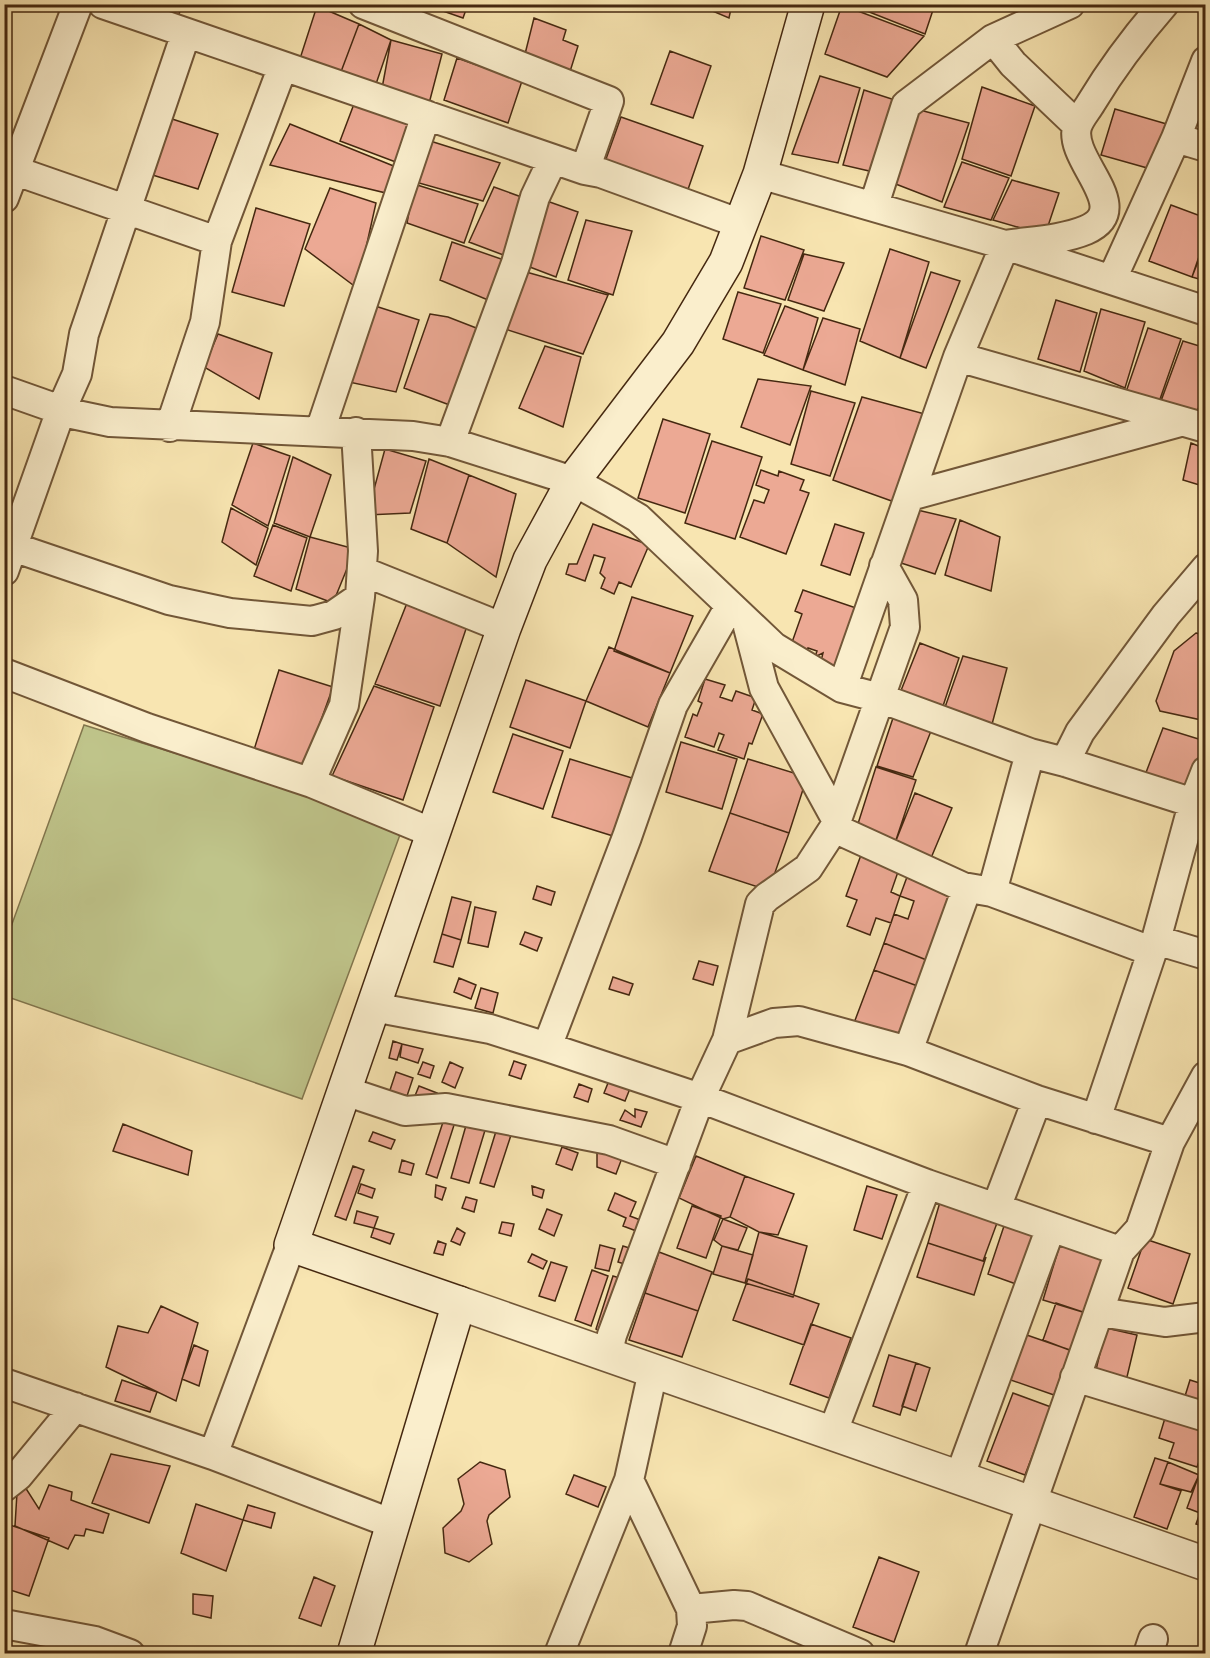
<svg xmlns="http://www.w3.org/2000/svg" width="1210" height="1658" font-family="'IM FELL French Canon',serif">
	<rect width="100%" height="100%" fill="#f8e5b1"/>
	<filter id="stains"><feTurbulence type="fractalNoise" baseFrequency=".00333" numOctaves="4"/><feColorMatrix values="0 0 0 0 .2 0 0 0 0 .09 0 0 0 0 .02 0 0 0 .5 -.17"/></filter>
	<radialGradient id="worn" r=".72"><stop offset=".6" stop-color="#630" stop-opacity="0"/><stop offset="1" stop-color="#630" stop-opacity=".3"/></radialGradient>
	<path fill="#bfc48a" stroke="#82764d" stroke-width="1.5" d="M84 725 404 824 302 1099 5 996 4 946Z"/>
	<path fill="#eca994" stroke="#452810" stroke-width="1.5" d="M133 4H182L177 21Z
		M423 4H468L463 18Z
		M696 4H732L729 18Z
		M849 4H935L925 34Z
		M842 5 924 36 887 77 825 54Z
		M317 6 359 24 336 85 296 71Z
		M534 18 566 30 563 40 578 46 568 78 523 62Z
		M359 24 391 40 376 84 336 85Z
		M391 40 442 54 426 115 380 99Z
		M670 51 711 66 693 118 651 104Z
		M457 58 522 81 508 123 444 100Z
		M820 76 860 88 838 163 792 154Z
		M982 87 1035 106 1011 176 962 159Z
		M864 90 901 102 878 173 843 165Z
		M354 104 415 122 401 164 340 141Z
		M916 109 969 123 942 202 888 181Z
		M1115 109 1177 127 1158 171 1101 155Z
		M1206 109V139L1196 135Z
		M163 116 218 134 198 189 146 173Z
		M621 117 703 146 684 201 601 173Z
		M290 124 396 167 386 193 270 165Z
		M427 140 500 163 483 201 419 183Z
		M962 162 1009 178 991 220 944 207Z
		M1012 180 1059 193 1045 235 993 220Z
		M414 184 478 204 464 243 407 223Z
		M494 187 527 199 506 256 469 242Z
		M330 188 376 203 357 288 305 249Z
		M544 200 578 212 556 277 522 264Z
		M1171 205 1206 218V236L1192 277 1149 261Z
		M256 208 310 224 284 306 232 292Z
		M586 220 632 231 613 295 568 280Z
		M761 236 804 250 785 300 744 288Z
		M1206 241V281L1192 277Z
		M452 242 504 260 488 300 440 280Z
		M890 249 929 262 900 358 860 341Z
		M804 254 844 263 824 311 788 300Z
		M519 270 608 295 583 354 502 328Z
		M931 272 960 281 926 368 900 358Z
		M738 292 781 304 763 353 723 339Z
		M1056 300 1097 313 1080 372 1038 359Z
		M372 305 419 320 396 392 344 381Z
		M785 306 818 318 803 370 764 355Z
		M1101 309 1145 322 1125 388 1084 371Z
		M430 314 448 317 484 331 455 407 404 388Z
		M823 318 860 329 845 385 803 370Z
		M1148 328 1181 339 1159 402 1126 392Z
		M218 334 272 353 259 399 204 367Z
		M1183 341 1206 348V387L1197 412 1161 401Z
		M545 346 581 357 563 427 519 408Z
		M758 379 811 386 790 445 741 427Z
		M811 391 855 403 830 476 791 464Z
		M862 397 932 416 900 504 833 480Z
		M663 419 710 434 685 513 638 498Z
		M712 441 762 457 735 539 685 523Z
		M253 443 290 456 268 526 232 505Z
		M1191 443 1206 449V487L1183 480Z
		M385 449 426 461 410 513 367 515Z
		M293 457 331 475 310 537 274 523Z
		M429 459 469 475 447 543 411 529Z
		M761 470 778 476 779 471 804 480 800 490 809 493 786 554 740 537 754 500 764 503 769 490 756 485Z
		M469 475 516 494 496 577 447 543Z
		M231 508 268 528 256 565 222 542Z
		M913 509 956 519 935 574 898 562Z
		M960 520 1000 537 991 591 945 575Z
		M593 524 649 545 631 587 619 582 614 594 601 588 605 578 600 573 605 558 594 555 585 581 566 574 569 564H577Z
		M835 524 864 533 850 575 821 565Z
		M273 525 307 538 291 591 254 576Z
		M310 537 355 549 333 603 296 589Z
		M803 590 859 609 843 671 821 661 823 653 815 657 817 651 808 648 806 654 790 648 802 614 795 611Z
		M632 597 693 616 670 673 614 651Z
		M407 603 468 623 440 706 375 684Z
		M1196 633 1206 636V721L1160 711 1156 701 1174 651Z
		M920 643 959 658 941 712 898 698Z
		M609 647 670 673 648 727 586 701Z
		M963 656 1007 668 991 728 943 713Z
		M279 670 333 687 303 770 253 753Z
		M705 679 725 685 720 697 732 701 736 691 756 698 752 710 763 714 752 744 749 743 744 759 718 750 724 735 719 733 714 747 685 737 693 714 697 716 702 703 698 701Z
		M526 680 586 701 570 748 510 727Z
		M374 686 434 707 403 800 332 776Z
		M893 718 931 731 913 777 877 766Z
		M1163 728 1205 741 1188 795 1142 783Z
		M513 734 563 751 543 809 493 792Z
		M681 742 737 759 722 809 666 792Z
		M570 759 632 778 613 836 552 817Z
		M748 759 807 777 789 833 730 813Z
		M876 767 916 780 895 843 856 830Z
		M915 793 952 808 931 858 895 843Z
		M730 813 789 833 772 881 758 887 709 871Z
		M861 855 899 869 891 892 900 896 891 923 876 918 870 935 847 926 857 900 846 896Z
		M911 866 963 887 934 963 884 943 894 914 908 919 914 901 900 896Z
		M537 886 555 892 551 905 533 899Z
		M452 897 471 902 461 940 442 934Z
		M475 907 496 912 488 947 468 943Z
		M525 932 542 938 537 951 520 944Z
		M442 934 461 940 453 967 434 962Z
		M884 943 934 963 923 988 874 970Z
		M699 961 718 966 713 985 693 979Z
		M874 970 923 988 903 1041 854 1023Z
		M613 977 633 984 629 995 609 989Z
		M459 978 476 985 471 999 454 992Z
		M481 988 498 993 493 1013 475 1008Z
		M393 1041 402 1044 397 1060 389 1058Z
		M402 1044 423 1049 418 1063 400 1057Z
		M514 1061 526 1065 521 1079 509 1075Z
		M423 1062 434 1066 430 1078 418 1074Z
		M450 1062 463 1068 455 1088 442 1082Z
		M396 1072 413 1078 405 1102 388 1096Z
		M612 1073 633 1081 625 1101 604 1093Z
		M579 1084 592 1089 588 1102 574 1097Z
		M419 1086 437 1093 428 1115 410 1108Z
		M635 1109 647 1112 641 1127 620 1120 625 1110 635 1117Z
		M444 1119 455 1122 437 1178 426 1174Z
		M467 1122 486 1127 469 1183 451 1178Z
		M123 1124 192 1151 188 1175 113 1151Z
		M497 1128 512 1132 494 1187 480 1183Z
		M373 1132 395 1140 391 1149 369 1141Z
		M562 1147 578 1153 572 1170 556 1164Z
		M597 1148 622 1158 616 1174 597 1167Z
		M696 1156 745 1176 730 1217 723 1219 679 1198Z
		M402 1160 414 1164 411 1175 399 1172Z
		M353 1166 364 1170 346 1220 335 1216Z
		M745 1176 794 1194 778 1235 759 1232 730 1217Z
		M361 1184 375 1189 372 1198 358 1193Z
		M436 1185 446 1188 442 1200 435 1197Z
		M532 1186 544 1190 542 1198 533 1195Z
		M867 1186 897 1195 882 1239 854 1230Z
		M615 1193 636 1202 630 1216 643 1221 639 1232 623 1226 626 1218 608 1210Z
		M466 1197 477 1200 474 1212 462 1208Z
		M940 1202 997 1223 983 1261 928 1243Z
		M692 1206 721 1216 706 1258 677 1248Z
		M547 1209 562 1215 554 1236 539 1229Z
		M357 1211 378 1217 374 1228 354 1223Z
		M723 1219 747 1228 738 1250 722 1246 714 1240Z
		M1006 1220 1035 1230 1016 1284 988 1274Z
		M502 1222 514 1224 511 1236 499 1233Z
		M374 1228 394 1234 390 1244 371 1237Z
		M457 1228 465 1233 460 1245 451 1241Z
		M759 1232 807 1246 793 1297 745 1283Z
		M1145 1239 1190 1254 1173 1304 1128 1288Z
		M438 1241 446 1244 443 1255 434 1253Z
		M1061 1241 1104 1254 1086 1313 1043 1300Z
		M928 1243 983 1261 986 1257 974 1295 917 1277Z
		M600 1245 615 1249 609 1271 595 1268Z
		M623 1246 639 1251 634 1267 618 1262Z
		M722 1246 753 1255 745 1283 713 1274Z
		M659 1252 712 1272 698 1311 645 1293Z
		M532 1254 547 1261 543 1269 528 1262Z
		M551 1262 567 1267 555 1301 539 1296Z
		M592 1270 608 1276 591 1326 575 1320Z
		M613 1276 630 1281 612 1335 596 1329Z
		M748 1279 819 1304 804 1345 733 1320Z
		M645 1293 698 1311 682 1357 629 1340Z
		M1056 1303 1086 1313 1077 1353 1043 1340Z
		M161 1306 198 1323 176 1401 106 1367 118 1326 148 1333Z
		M811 1324 851 1338 829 1398 790 1384Z
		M1106 1328 1137 1335 1126 1381 1095 1374Z
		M1021 1333 1070 1350 1054 1395 1005 1378Z
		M194 1345 208 1351 199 1386 182 1379Z
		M889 1355 916 1363 900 1415 873 1406Z
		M916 1363 930 1368 916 1411 902 1406Z
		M122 1380 157 1392 150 1412 115 1401Z
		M1190 1380 1206 1385V1429L1177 1422Z
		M1013 1393 1051 1407 1025 1475 987 1461Z
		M1165 1418 1206 1432V1442L1197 1467 1169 1458 1174 1443 1159 1438Z
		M111 1454 170 1466 149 1523 92 1503Z
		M1155 1458 1168 1462 1160 1484 1181 1491 1167 1529 1134 1517Z
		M480 1462 505 1470 510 1497 489 1515 487 1521 492 1544 469 1562 445 1553 443 1528 461 1511 464 1504 458 1479Z
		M1168 1462 1199 1475 1191 1492 1160 1484Z
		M574 1475 606 1487 598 1507 566 1494Z
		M1199 1475 1206 1477V1527L1196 1524 1200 1513 1187 1508Z
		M18 1476 39 1509 49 1485 72 1492 71 1500 109 1514 103 1533 86 1529 84 1536 75 1535 68 1549 15 1526Z
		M196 1504 243 1520 226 1571 181 1553Z
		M248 1505 275 1513 271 1528 243 1520Z
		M4 1523 49 1538 29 1596 4 1588Z
		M879 1557 919 1572 894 1642 853 1627Z
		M314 1577 335 1586 321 1626 299 1618Z
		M193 1594 213 1596 211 1618 193 1614Z"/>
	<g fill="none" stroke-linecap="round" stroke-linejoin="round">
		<defs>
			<path id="minor" d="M103 4 585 170 601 173 741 224
				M363 4 609 101 585 170
				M993 39 1013 64 1077 125
				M1176 138 1206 147
				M16 171 217 241
				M760 174 1005 245 1206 311
				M4 198 78 4
				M874 205 906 105 993 39 1070 4
				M1112 279 1176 138 1206 61
				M958 357 1206 428
				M4 390 72 414 110 422 413 436 450 442 573 481 611 502 638 518 774 647 842 688 880 698 1030 753 1065 762 1206 807
				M170 427 205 322 217 241 283 66
				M320 431 426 115
				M450 442 516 263 535 197 553 159
				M910 496 1180 422
				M13 547 169 600 230 613 312 621 334 615 360 597 363 551 356 432
				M4 571 61 410 77 374 84 334 186 33
				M362 571 504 628
				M360 597 344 705 316 769 312 783 433 833
				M747 623 764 688 836 819
				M4 673 147 728 312 783
				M842 688 958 357 1005 245C1031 241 1062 240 1086 230 1136 208 1068 161 1077 127 1079 119 1087 110 1091 103 1112 68 1137 35 1164 4
				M1065 762 1080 732 1166 615 1206 568
				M834 828 963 887 992 892 1151 951
				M992 892 1030 753
				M1156 940 1206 955
				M373 1007 490 1029 547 1047 700 1098 927 1184 1120 1251 1140 1229 1170 1142 1206 1076
				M727 1040 774 1023 799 1021 908 1051 1037 1100 1170 1142
				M547 1047 627 837 673 705 730 606
				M908 1051 967 888 963 887
				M345 1091 405 1111 446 1108 609 1140 676 1164
				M1096 1119 1156 940 1193 804 1206 771
				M996 1208 1037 1100
				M1100 1312 1165 1322 1206 1317
				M607 1355 612 1335 700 1098 727 1040 760 904 767 897 808 868 834 828 905 627 903 600 884 566
				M1075 1377 1206 1417
				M4 1383 213 1455 393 1524
				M832 1434 927 1184
				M213 1455 291 1245
				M959 1478 1051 1227
				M629 1480 691 1609 692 1626 683 1654
				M4 1487 18 1476 75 1407
				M691 1609 734 1605 747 1606 860 1654
				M4 1624 95 1641 130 1654
				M559 1654 629 1480 653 1371
				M979 1654 1120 1251
				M1148 1654 1153 1639"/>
			<path id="tertiary" d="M459 1303 1206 1564"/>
			<path id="secondary" d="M354 1654 459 1303 291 1245 504 628 530 560 573 481 678 343 726 262 760 174 808 4"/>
		</defs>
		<use href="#minor" stroke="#725738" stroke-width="32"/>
		<use href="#tertiary" stroke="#725738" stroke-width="36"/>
		<use href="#secondary" stroke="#452810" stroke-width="36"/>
		<use href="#minor" stroke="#faeecc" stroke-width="28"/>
		<use href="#tertiary" stroke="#faeecc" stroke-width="33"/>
		<use href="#secondary" stroke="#faeecc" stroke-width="33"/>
	</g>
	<rect width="1210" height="1658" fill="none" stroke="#f8e5b1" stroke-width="24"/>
	<rect x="6" y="6" width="1198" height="1646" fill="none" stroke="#452810" stroke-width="3"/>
	<rect x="12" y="12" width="1186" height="1634" fill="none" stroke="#452810" stroke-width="1.5"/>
	<rect width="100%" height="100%" filter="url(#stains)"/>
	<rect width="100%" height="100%" fill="url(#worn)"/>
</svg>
